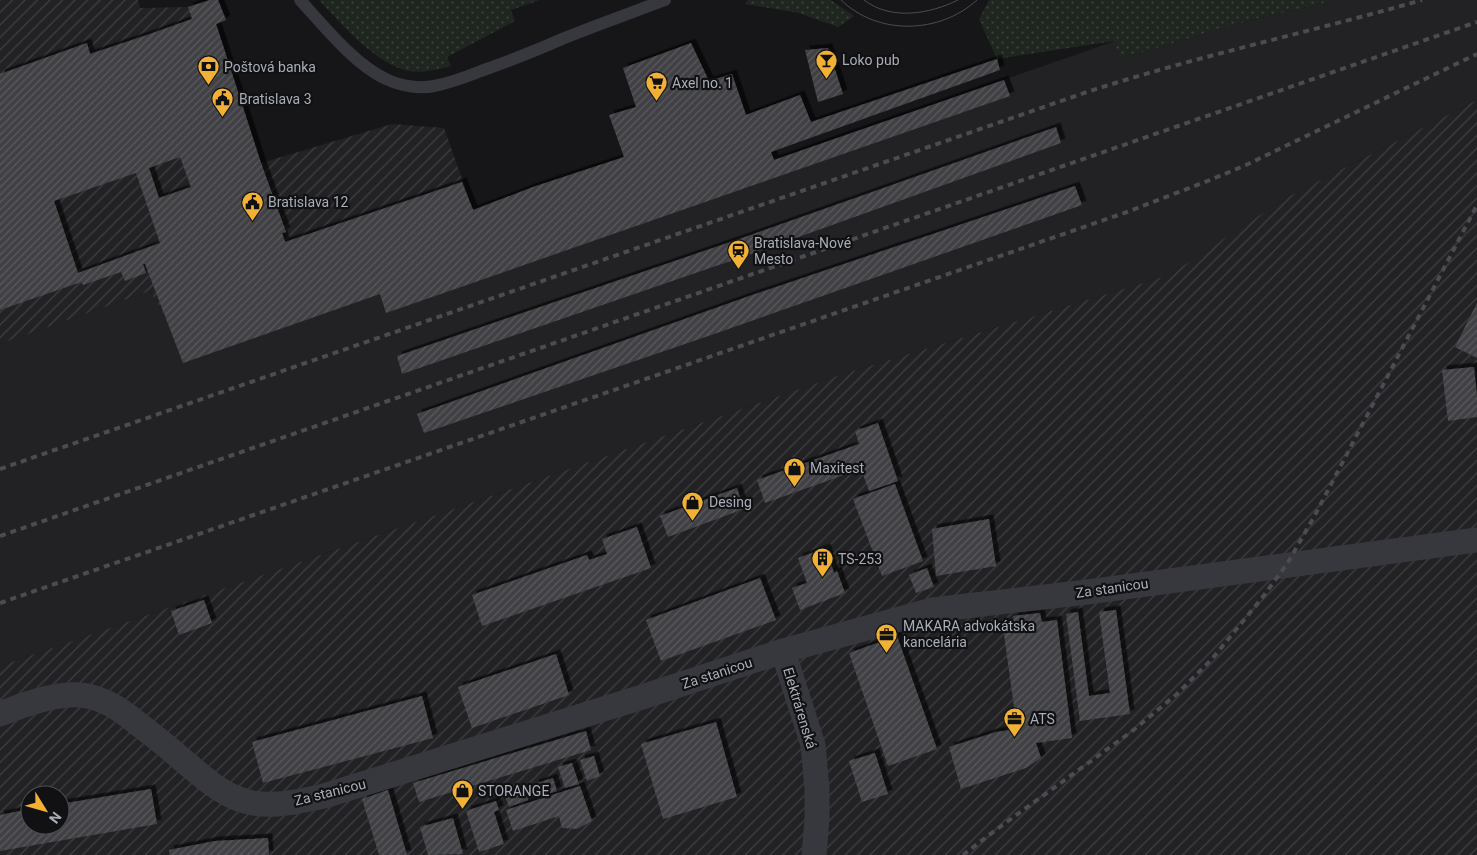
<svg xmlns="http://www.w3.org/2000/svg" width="1477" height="855" font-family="Roboto,sans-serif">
	<defs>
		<pattern id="industrial-furrows" width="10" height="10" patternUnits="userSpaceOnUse" patternTransform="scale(1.25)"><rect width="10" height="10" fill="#222225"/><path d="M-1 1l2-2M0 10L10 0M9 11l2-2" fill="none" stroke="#3f3f43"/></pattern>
		<pattern id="green-dots" width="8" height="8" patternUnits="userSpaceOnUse" patternTransform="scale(1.25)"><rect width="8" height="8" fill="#1e261f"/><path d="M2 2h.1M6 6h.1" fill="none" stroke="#3c433d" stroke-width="1.8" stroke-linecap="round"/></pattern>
		<pattern id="building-hatch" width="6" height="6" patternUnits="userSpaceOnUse" patternTransform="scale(1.25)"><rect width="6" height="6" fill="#404145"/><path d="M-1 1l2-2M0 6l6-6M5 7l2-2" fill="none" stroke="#595a5e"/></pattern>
		<filter id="shadow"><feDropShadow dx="4.5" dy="-4.5" stdDeviation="0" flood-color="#0009"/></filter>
	</defs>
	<rect width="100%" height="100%" fill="#161618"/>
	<path fill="#222225" d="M1338 0H1477V100L1284 199 1169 275 843 374 0 666V344L150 291 164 316 380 294 774 160 1115 41 1121 57 1140 53 1254 19Z"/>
	<path fill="url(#industrial-furrows)" fill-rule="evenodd" d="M0 0H138L140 8 188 7 210 0H218L226 20 216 24 261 163 392 124 444 128 473 210 164 316 150 291 0 344Z
		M1477 100V855H0V666L843 374 1169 275 1284 199ZM30 795H60V825H30Z"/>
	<path fill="url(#green-dots)" d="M319 0H540L511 10 515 21 447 57 451 66C437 70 423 73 409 71 375 64 342 24 319 0Z
		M748 0H831L854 16 838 27 799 13 745 4Z
		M989 0H1338L1254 19 1140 53 1120 57 1114 41 997 59 979 19Z"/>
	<path fill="url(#building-hatch)" fill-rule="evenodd" filter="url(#shadow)" d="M210 0H218L226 20 216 24 261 163 286 232 282 233 285 242 462 182 473 210 533 187 624 157 609 115 636 107 623 68 691 43 709 81 732 74 746 115 800 95 811 122 997 59 1000 70 771 152 774 160 1004 80 1010 96 386 313 380 294 183 363 145 264H143L146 273 125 281 121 272 83 285 81 282 0 310V74L87 43 90 54 147 35 192 19 188 7ZM180 157 191 187 159 198 149 168ZM136 173 160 243 78 273 54 201Z
		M828 48 843 94 818 102 805 50Z
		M1056 127 1061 143 748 255 402 374 397 356 742 238Z
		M1075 186 1082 205 720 332 424 433 417 414 755 294Z
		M1477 303V358L1455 347Z
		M1474 367 1477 396V417L1448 421 1442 370Z
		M878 423 898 481 869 491 861 469 765 503 757 480 859 444 855 431Z
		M895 484 923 561 882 576 853 499Z
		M737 488 744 509 668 537 660 516Z
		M989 519 996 566 936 576 932 529Z
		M637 527 651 568 482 626 472 595 587 555 589 560 607 554 602 539Z
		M826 548 834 573 837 571 845 593 800 610 792 588 807 583 798 558Z
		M927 568 934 587 916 593 909 575Z
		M760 578 776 620 661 661 646 620Z
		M204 600 212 623 179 635 171 611Z
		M1116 610 1130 714 1080 721 1066 614 1078 612 1089 696 1110 693 1099 612Z
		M1040 613 1042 622 1057 620 1072 738 1036 743 1041 758 1026 768 961 789 949 747 996 732 1017 729 1003 627 1014 626 1013 616Z
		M897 636 937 749 888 766 849 653Z
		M556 654 569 695 472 728 458 687Z
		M422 696 433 738 263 783 252 742Z
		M716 722 737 797 663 819 641 744Z
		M586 731 591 750 419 802 413 783Z
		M875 753 888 794 862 802 849 761Z
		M594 756 600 776 587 781 580 760Z
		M572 763 579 784 565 788 558 767Z
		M553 778 557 791 539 797 534 784Z
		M580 786 592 821 577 829 562 828 559 816 513 831 506 810Z
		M151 789 157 824 0 851V815L30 809V825H60V804Z
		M388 790 407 855H379L362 799Z
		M525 790 528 800 509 807 505 796Z
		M496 801 499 810 494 812 504 844 479 852 466 811Z
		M453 818 463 854 428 855 420 827Z
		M268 838 269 855H170L169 850 215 841Z"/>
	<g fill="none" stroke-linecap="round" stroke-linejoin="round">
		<path stroke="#37383d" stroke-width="12" d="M300 0C323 25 355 65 386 79 400 86 419 89 434 86 450 83 466 77 481 71 509 61 535 51 562 39 596 25 631 13 665 0"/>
		<path stroke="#37383d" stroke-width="25" d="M783 651 813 745 817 789V818L814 855
			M0 714C25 704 65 689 92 697 111 702 126 714 141 726 154 736 167 746 179 757 201 775 223 798 253 803 276 807 301 801 324 796L639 698 783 651 932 610 1087 592 1477 540"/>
		<path stroke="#4a4c52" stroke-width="1" d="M841 0C878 36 940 34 977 0
			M864 0C891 21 930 14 958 0"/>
		<path stroke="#4a4c52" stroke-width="4" stroke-dasharray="6 5" stroke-linecap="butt" d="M0 469 1087 92C1197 56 1311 32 1422 0
			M0 536 1477 22
			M0 603 1127 212 1210 180 1246 165 1477 54
			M963 855 997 829 1131 732 1177 694 1212 659 1262 598 1287 564 1314 517 1477 205"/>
	</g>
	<defs>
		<symbol id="bar-pin" viewBox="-11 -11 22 30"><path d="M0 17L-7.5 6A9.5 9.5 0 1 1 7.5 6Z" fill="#f2b134" stroke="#111113"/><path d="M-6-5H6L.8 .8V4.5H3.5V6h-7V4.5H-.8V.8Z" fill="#111"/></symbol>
		<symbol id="bank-pin" viewBox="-11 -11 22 30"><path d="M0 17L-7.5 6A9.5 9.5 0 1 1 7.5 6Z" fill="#f2b134" stroke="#111113"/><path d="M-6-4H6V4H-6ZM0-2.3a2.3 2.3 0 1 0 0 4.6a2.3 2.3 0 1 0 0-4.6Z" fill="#111"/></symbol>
		<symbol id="supermarket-pin" viewBox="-11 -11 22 30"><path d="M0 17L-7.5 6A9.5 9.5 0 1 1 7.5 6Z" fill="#f2b134" stroke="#111113"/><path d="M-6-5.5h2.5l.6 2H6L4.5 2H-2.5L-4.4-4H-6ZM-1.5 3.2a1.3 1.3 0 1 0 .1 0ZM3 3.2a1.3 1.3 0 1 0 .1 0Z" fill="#111"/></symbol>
		<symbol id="civic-pin" viewBox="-11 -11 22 30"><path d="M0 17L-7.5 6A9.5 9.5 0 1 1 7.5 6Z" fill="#f2b134" stroke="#111113"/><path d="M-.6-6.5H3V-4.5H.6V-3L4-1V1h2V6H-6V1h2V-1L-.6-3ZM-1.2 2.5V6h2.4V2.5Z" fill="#111"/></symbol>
		<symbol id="station-pin" viewBox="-11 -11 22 30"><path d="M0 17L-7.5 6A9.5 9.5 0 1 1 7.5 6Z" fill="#f2b134" stroke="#111113"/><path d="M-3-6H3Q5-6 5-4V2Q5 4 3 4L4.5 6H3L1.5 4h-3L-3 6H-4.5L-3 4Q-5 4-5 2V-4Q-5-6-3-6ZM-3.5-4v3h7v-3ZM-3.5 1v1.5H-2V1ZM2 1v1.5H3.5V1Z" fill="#111"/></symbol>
		<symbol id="shop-pin" viewBox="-11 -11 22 30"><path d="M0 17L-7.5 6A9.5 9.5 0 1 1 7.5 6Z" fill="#f2b134" stroke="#111113"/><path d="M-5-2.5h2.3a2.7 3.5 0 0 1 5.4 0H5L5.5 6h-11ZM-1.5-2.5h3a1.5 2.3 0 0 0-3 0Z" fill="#111"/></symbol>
		<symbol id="building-pin" viewBox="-11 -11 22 30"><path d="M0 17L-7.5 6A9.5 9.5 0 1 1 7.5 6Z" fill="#f2b134" stroke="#111113"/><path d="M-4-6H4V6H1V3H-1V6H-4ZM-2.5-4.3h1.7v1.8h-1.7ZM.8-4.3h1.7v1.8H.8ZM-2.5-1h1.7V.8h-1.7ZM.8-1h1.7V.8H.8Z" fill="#111"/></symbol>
		<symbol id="office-pin" viewBox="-11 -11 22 30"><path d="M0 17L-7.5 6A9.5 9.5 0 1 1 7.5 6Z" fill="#f2b134" stroke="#111113"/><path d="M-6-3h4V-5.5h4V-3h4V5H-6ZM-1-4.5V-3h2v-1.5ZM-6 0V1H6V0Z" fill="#111"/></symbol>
	</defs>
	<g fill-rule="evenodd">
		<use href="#bar-pin" x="814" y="48" width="25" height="34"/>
		<use href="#bank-pin" x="196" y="54" width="25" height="34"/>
		<use href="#supermarket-pin" x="644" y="70" width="25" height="34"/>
		<use href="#civic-pin" x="210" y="86" width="25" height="34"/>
		<use href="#civic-pin" x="240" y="190" width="25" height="34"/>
		<use href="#station-pin" x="726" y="238" width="25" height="34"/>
		<use href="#shop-pin" x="782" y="456" width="25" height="34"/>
		<use href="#shop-pin" x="680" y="490" width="25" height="34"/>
		<use href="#building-pin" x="810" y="546" width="25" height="34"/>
		<use href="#office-pin" x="874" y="622" width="25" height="34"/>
		<use href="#office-pin" x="1002" y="706" width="25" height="34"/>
		<use href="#shop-pin" x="450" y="778" width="25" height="34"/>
	</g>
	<g text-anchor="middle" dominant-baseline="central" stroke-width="4.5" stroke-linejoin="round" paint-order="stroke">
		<g font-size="14" fill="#a8adb8" stroke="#111113" text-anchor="start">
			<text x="842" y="60">Loko pub</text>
			<text x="224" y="67">Poštová banka</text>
			<text x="672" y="83">Axel no. 1</text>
			<text x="239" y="99">Bratislava 3</text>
			<text x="268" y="202">Bratislava 12</text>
			<text x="754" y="243">Bratislava-Nové<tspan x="754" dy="16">Mesto</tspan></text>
			<text x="810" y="468">Maxitest</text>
			<text x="709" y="502">Desing</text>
			<text x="838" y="559">TS-253</text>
			<text x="903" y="626">MAKARA advokátska<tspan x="903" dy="16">kancelária</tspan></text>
			<text x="1030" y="719">ATS</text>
			<text x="478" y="791">STORANGE</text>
		</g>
		<g font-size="14" fill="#a8adb8" stroke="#111113">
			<text transform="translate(1112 588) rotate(-8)">Za stanicou</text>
			<text transform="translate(717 673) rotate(-18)">Za stanicou</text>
			<text transform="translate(800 708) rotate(73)">Elektrárenská</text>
			<text transform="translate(330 792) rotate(-14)">Za stanicou</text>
		</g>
	</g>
	<g transform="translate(45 810) rotate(127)"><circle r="24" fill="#111113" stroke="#4d4f55"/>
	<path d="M0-4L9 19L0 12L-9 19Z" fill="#f2b134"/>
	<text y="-8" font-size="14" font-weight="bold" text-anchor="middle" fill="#a8adb8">N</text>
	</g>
</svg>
